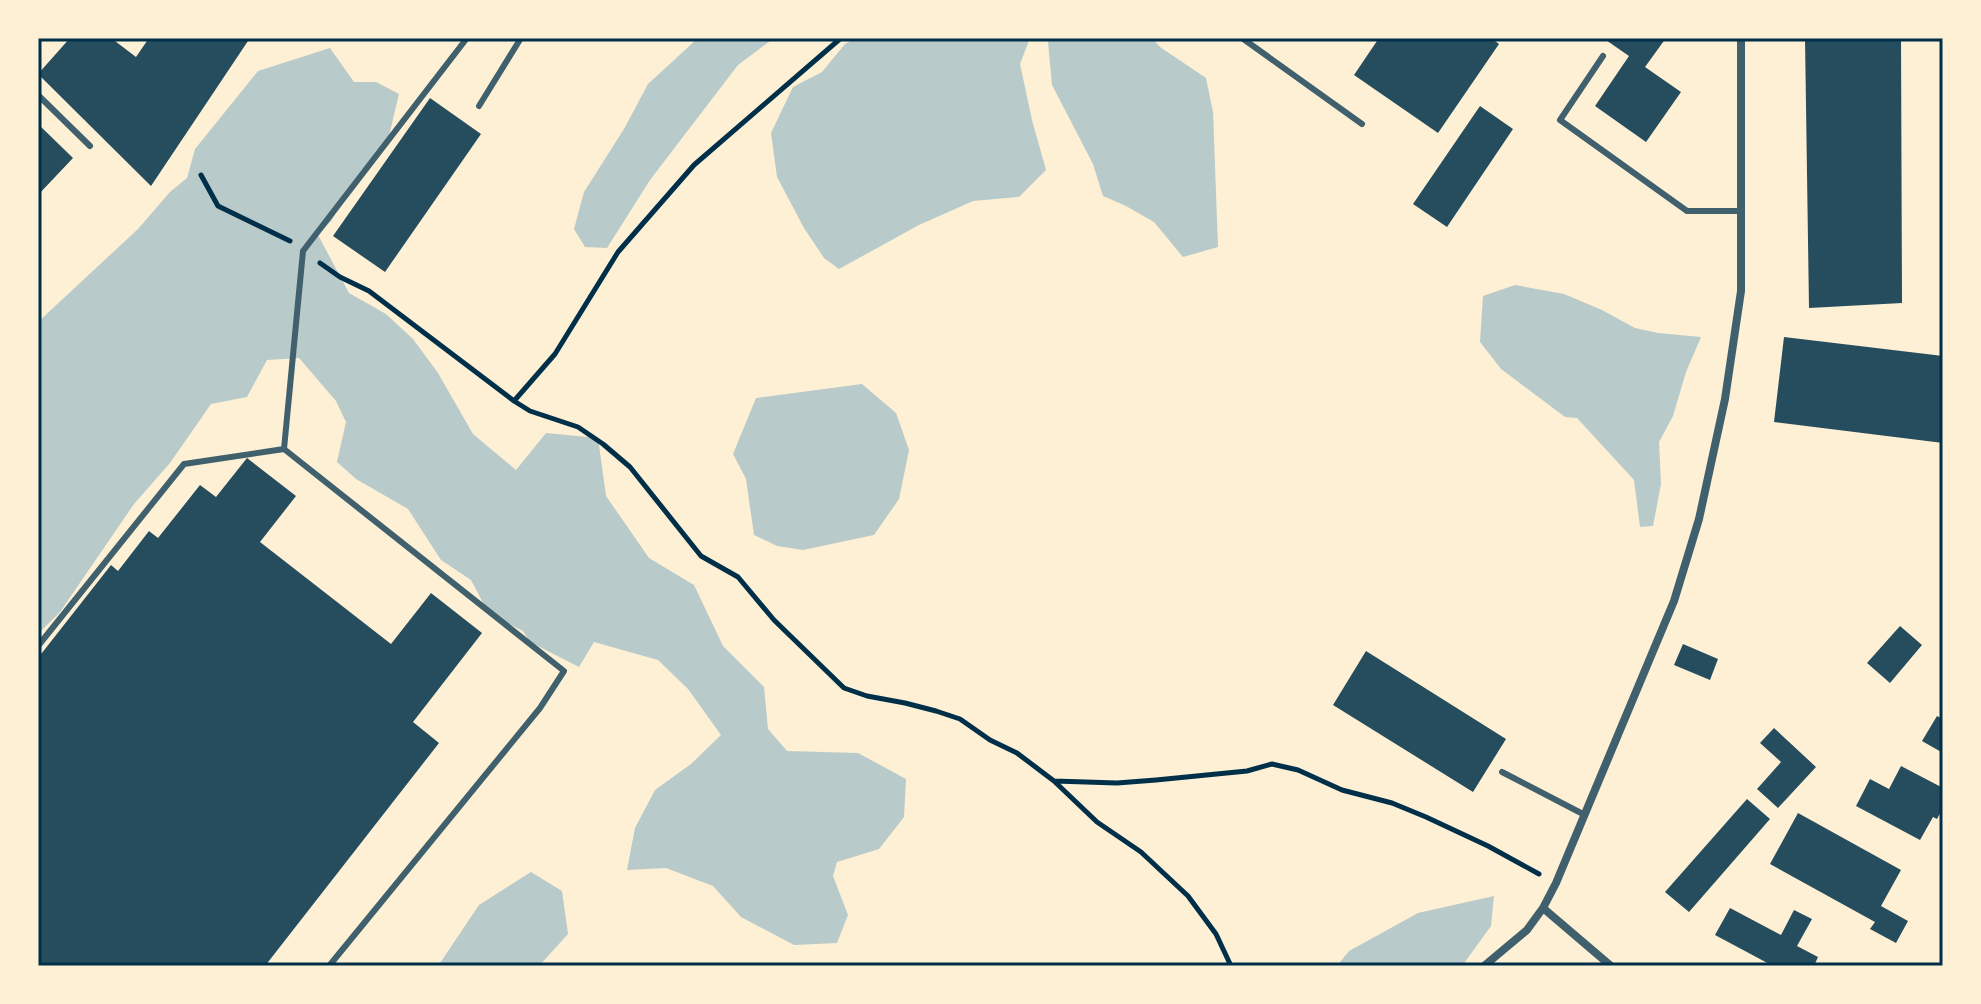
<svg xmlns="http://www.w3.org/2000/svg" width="1981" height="1004" font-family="Roboto,sans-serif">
	<rect width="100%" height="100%" fill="#fdf0d5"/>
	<path fill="#b9caca" d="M698 38H774L738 65 650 180 607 248 585 247 574 229 584 192 624 129 648 84Z
		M856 38H1030L1020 64 1032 120 1046 170 1019 197 973 201 919 225 839 269 824 258 804 228 777 177 771 133 793 87 822 72 845 44Z
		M1049 38H1152L1160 47 1206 78 1213 112 1218 247 1183 257 1154 222 1126 206 1103 196 1093 164 1052 85 1048 42Z
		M330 48 354 82H376L399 94 389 136 357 177 332 220 318 235 349 293 386 314 413 339 438 373 473 434 516 470 546 433 598 438 606 496 649 558 694 585 723 646 764 687 768 729 787 751 858 753 906 779 904 817 879 849 837 862 833 876 848 915 837 943 794 945 741 917 713 886 666 868 627 870 635 828 655 790 691 764 721 735 688 689 658 660 594 642 579 667 530 642 523 631 489 614 471 580 441 560 408 509 356 479 337 462 346 422 336 401 299 358 267 360 247 397 211 404 170 463 134 504 60 612 38 634V322L138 229 170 192 187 178 195 149 258 71Z
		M1515 285 1564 294 1602 310 1635 328 1658 333 1701 337 1686 372 1673 416 1659 442 1661 484 1653 526 1640 527 1634 480 1577 418 1565 417 1501 369 1480 342 1483 296Z
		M862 384 896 413 909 450 899 499 874 535 803 550 777 546 754 535 746 479 733 454 756 398Z
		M531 872 562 891 568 934 539 966H438L479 905Z
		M1494 896 1491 926 1462 966H1337L1349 951 1418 913Z"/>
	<path fill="#264d5e" d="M70 38H111L136 57 149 38H250L151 186 38 74Z
		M1379 38H1491L1499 44 1438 133 1354 75Z
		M1603 38H1666L1645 67 1681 92 1646 142 1595 106 1629 56Z
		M1805 38H1901L1902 303 1809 308Z
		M430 98 481 134 385 272 333 236Z
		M1480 106 1513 129 1447 227 1413 204Z
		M38 124 73 158 38 195Z
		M1784 337 1943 356V443L1774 422Z
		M247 458 296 496 260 542 391 644 431 593 482 633 413 722 439 743 265 966H38V658L111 565 118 571 149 531 158 538 200 485 216 497Z
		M1900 626 1922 645 1890 683 1867 663Z
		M1683 644 1718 659 1710 680 1674 665Z
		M1366 651 1506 739 1473 792 1333 705Z
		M1937 716 1943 719V753L1922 741Z
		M1774 728 1816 767 1778 808 1757 789 1781 762 1760 743Z
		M1901 766 1943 788V808L1937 819 1933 817 1920 840 1856 806 1870 779 1889 789Z
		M1747 799 1770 819 1689 912 1665 892Z
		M1798 813 1901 870 1881 906 1908 921 1896 943 1870 929 1875 922 1770 864Z
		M1730 908 1781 935 1794 910 1812 919 1797 946 1818 957 1814 966H1773L1715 935Z"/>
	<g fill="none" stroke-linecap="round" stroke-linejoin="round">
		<path stroke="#003049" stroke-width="5" d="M201 175 218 206 290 241
			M320 263 340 277 369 291 514 401 530 411 578 427 603 444 630 467 701 556 738 577 774 620 844 688 867 696 905 703 936 711 960 719 990 740 1017 753 1054 781 1117 783 1156 780 1247 771 1272 764 1298 770 1342 790 1392 803 1426 817 1488 846 1539 874
			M514 401 555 354 618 252 694 165 841 38
			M1054 781 1097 822 1141 852 1188 896 1216 934 1231 966"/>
		<path stroke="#3f606c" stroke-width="6" d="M1242 38 1362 124
			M1603 56 1560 120 1687 211H1741
			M38 95 90 146
			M479 106 521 38
			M284 449 303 251 467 38
			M38 646 184 464 284 449 564 671 540 708 329 966
			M1502 772 1583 814"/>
		<path stroke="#3f606c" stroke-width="8" d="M1543 908 1611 966
			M1484 966 1527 930 1543 908 1556 883 1674 601 1699 519 1725 399 1741 291V38"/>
	</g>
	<rect width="1981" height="1004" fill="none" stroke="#fdf0d5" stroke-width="80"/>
	<rect x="40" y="40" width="1901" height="924" fill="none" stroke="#003049" stroke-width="3"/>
</svg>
